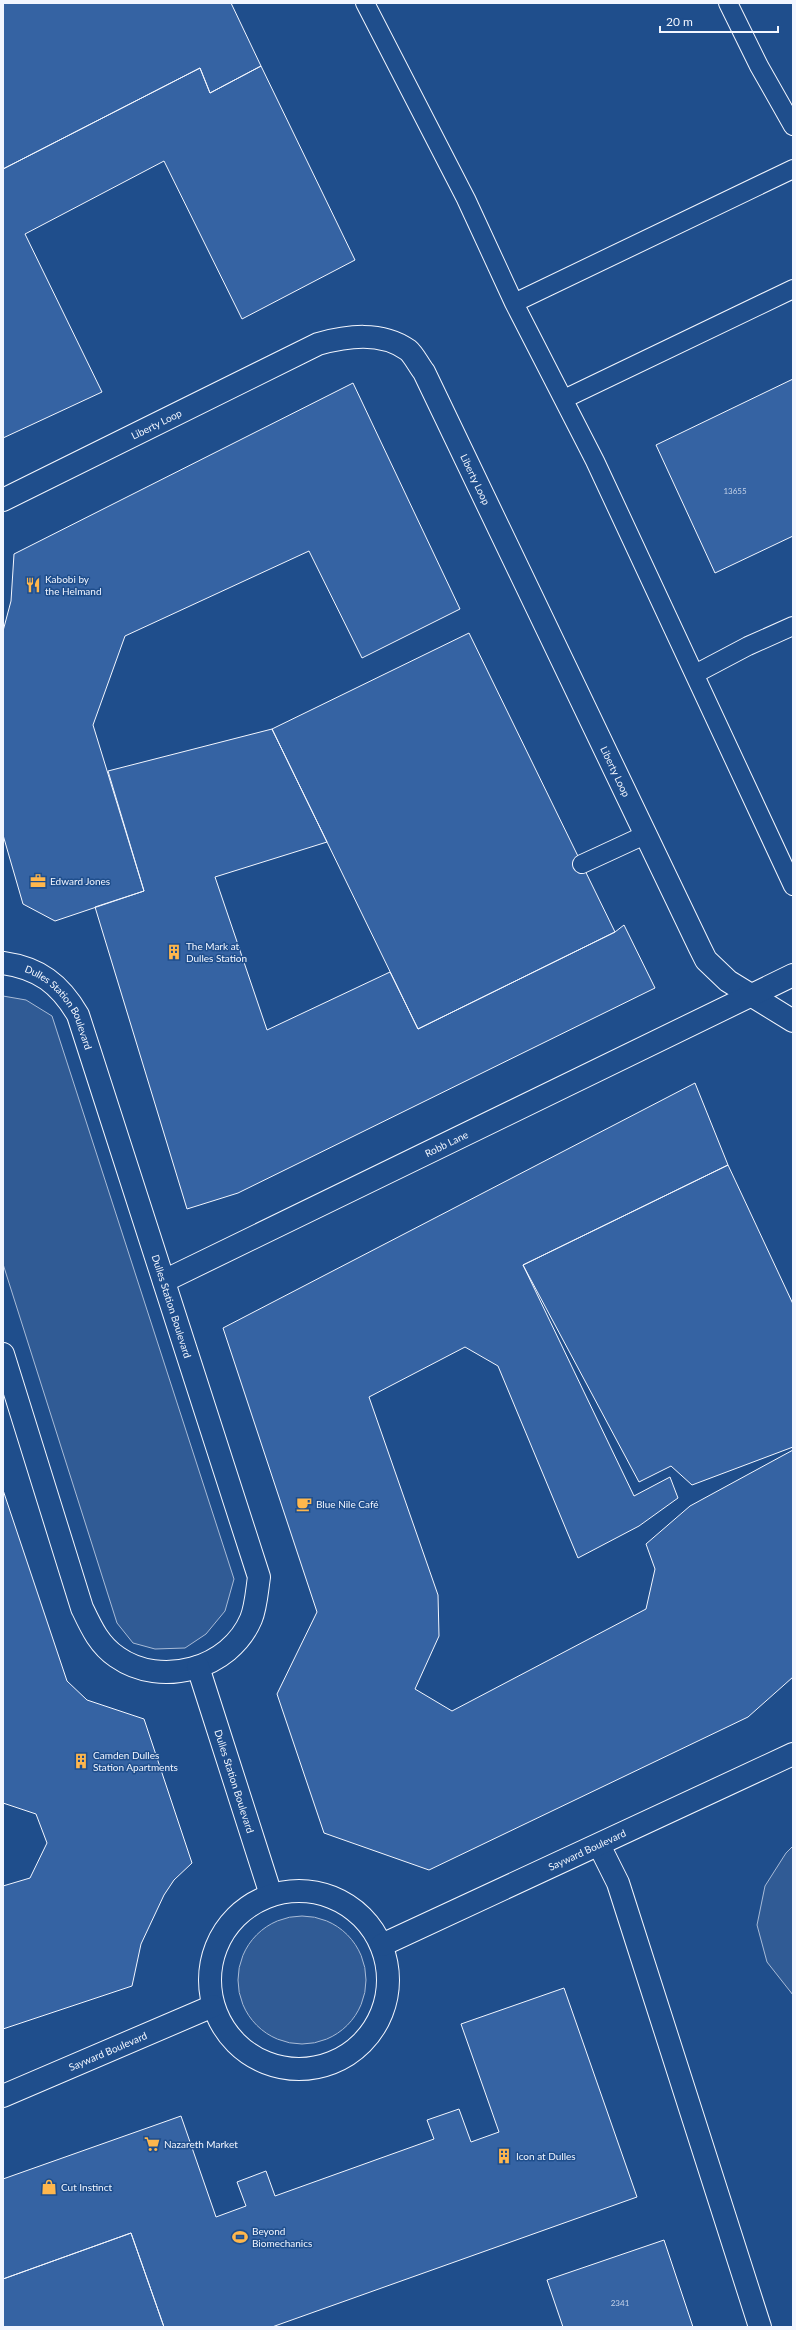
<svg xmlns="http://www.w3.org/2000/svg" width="796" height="2330" font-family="Lato,sans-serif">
	<rect width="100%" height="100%" fill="#1f4e8c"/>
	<path fill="#305b95" stroke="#a8bbd7" d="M3 996 26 1000 52 1016 234 1579 225 1611 206 1634 185 1648 155 1649 133 1643 117 1623 3 1264Z
		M793 1846V1995L767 1962 757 1925 765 1886 786 1853Z
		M238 1980a64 64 0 1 1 128 0a64 64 0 1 1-128 0Z"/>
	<path fill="#3563a3" stroke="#f2f6ff" d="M3 3H231L261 66 210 93 200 68 3 169Z
		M261 66 355 260 242 319 164 161 25 234 102 392 3 438V169L200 68 210 93Z
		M793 379V536L715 573 656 445Z
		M353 383 460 609 362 658 309 551 125 636 93 725 144 891 55 921 23 904 3 835V631L11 601 14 554Z
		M469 633 615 932 418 1029 272 729Z
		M272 729 327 842 215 877 267 1030 390 972 418 1029 615 932 624 925 655 988 238 1193 187 1209 95 907 144 891 108 771Z
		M695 1083 728 1165 523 1265 634 1496 670 1477 678 1498 639 1526 578 1558 498 1366 465 1347 369 1397 438 1595 439 1636 415 1689 452 1711 646 1609 655 1569 646 1544 690 1506 793 1450V1677L748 1717 429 1870 324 1833 277 1694 317 1612 223 1328Z
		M728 1165 793 1304V1447L692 1485 671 1466 639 1482 523 1265Z
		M3 1490 67 1681 87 1700 144 1719 192 1863 174 1880 164 1895 141 1944 132 1986 3 2029V1886L30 1878 47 1843 36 1814 3 1803Z
		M564 1988 637 2197 272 2327H164L131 2233 3 2279V2179L181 2116 216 2217 246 2206 237 2182 266 2171 275 2196 434 2139 427 2120 459 2109 471 2142 499 2132 461 2024Z
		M131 2233 164 2327H3V2279Z
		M664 2240 693 2327H563L547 2280Z"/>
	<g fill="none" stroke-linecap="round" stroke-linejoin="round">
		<defs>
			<path id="lane" d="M365 3 466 199 514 303 793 169
				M728 3 759 66 793 126
				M514 303 595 461 793 886
				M564 399 793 289
				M695 674 748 646 793 626
				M582 864 647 834"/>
			<g id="street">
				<path id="s1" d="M3 500 318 344C347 336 381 331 408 350 414 355 419 366 424 372L700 948 706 960 728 981 793 1021"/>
				<path id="s2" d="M3 963C39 968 60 984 78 1015L259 1577C257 1590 256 1607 251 1619 230 1669 161 1688 117 1657 99 1645 91 1627 82 1608L3 1354"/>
				<path id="s3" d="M164 1281 793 975"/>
				<path id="s4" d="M198 1667 271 1895"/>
				<path d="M599 1845 618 1883 760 2327"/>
			</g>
			<g id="secondary">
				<circle cx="299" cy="1980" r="89"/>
				<path id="s5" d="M382 1945 793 1754"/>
				<path id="s6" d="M3 2096 213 2006"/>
			</g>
		</defs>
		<use href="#lane" stroke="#f2f6ff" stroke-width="20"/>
		<use href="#street" stroke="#f2f6ff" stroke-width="24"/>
		<use href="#secondary" stroke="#f2f6ff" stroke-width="24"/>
		<use href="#lane" stroke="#1f4e8c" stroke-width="18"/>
		<use href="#street" stroke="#1f4e8c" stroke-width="22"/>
		<use href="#secondary" stroke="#1f4e8c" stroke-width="22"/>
	</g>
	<defs>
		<symbol id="restaurant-bare" viewBox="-9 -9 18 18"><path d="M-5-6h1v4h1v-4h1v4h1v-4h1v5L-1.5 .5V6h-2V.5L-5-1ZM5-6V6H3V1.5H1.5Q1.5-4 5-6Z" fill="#ffb74d" stroke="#1f4e8c" stroke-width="2.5" paint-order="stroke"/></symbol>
		<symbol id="office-bare" viewBox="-9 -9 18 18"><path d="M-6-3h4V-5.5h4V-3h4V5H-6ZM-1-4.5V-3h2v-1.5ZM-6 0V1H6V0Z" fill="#ffb74d" stroke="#1f4e8c" stroke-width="2.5" paint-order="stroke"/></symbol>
		<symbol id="building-bare" viewBox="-9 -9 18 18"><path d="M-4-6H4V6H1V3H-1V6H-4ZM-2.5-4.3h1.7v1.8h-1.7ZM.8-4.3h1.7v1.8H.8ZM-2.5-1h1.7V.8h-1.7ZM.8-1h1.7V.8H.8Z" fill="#ffb74d" stroke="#1f4e8c" stroke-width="2.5" paint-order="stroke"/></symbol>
		<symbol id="cafe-bare" viewBox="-9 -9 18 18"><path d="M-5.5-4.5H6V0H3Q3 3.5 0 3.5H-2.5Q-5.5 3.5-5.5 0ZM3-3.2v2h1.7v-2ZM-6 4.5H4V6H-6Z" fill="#ffb74d" stroke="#1f4e8c" stroke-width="2.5" paint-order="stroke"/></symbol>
		<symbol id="supermarket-bare" viewBox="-9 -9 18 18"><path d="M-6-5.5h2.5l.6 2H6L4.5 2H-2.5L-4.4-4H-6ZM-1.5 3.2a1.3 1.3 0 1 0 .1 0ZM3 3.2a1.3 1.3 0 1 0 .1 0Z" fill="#ffb74d" stroke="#1f4e8c" stroke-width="2.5" paint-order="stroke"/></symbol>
		<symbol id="shop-bare" viewBox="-9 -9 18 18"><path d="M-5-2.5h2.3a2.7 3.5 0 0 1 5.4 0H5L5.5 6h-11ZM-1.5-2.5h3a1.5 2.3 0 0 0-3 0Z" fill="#ffb74d" stroke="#1f4e8c" stroke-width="2.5" paint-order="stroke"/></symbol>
		<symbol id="stadium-bare" viewBox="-9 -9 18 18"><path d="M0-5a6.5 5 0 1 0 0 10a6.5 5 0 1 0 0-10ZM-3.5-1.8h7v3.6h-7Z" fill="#ffb74d" stroke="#1f4e8c" stroke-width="2.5" paint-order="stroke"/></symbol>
	</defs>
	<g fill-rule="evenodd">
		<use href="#restaurant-bare" x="22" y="574" width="22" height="22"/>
		<use href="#office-bare" x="27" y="870" width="22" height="22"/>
		<use href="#building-bare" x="163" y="941" width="22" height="22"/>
		<use href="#cafe-bare" x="293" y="1493" width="22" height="22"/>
		<use href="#building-bare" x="70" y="1750" width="22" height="22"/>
		<use href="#supermarket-bare" x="141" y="2133" width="22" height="22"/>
		<use href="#building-bare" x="493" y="2145" width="22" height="22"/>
		<use href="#shop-bare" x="38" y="2176" width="22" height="22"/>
		<use href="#stadium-bare" x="229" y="2226" width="22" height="22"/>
	</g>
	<g text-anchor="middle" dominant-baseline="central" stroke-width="3" stroke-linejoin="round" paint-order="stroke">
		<g font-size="8" fill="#c3d1e8">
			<text x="735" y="491">13655</text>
			<text x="620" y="2303">2341</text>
		</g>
		<g font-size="10" fill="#f2f6ff" stroke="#1f4e8c">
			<text stroke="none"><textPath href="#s1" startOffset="171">Liberty Loop</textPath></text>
			<text stroke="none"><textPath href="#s1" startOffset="591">Liberty Loop</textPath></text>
			<text stroke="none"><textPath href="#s1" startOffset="915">Liberty Loop</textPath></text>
			<text stroke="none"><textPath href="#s2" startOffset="77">Dulles Station Boulevard</textPath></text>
			<text stroke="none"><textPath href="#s3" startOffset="314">Robb Lane</textPath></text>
			<text stroke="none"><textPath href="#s2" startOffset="401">Dulles Station Boulevard</textPath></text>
			<text stroke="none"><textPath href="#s4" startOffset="120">Dulles Station Boulevard</textPath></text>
			<text stroke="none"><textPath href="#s5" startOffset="226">Sayward Boulevard</textPath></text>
			<text stroke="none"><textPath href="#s6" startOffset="114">Sayward Boulevard</textPath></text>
		</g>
		<g font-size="10" fill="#f2f6ff" stroke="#1f4e8c" text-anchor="start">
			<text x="45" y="579">Kabobi by<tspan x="45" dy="12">the Helmand</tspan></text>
			<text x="50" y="881">Edward Jones</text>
			<text x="186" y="946">The Mark at<tspan x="186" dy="12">Dulles Station</tspan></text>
			<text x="316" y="1504">Blue Nile Café</text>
			<text x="93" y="1755">Camden Dulles<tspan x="93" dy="12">Station Apartments</tspan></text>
			<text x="164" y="2144">Nazareth Market</text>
			<text x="516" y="2156">Icon at Dulles</text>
			<text x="61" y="2187">Cut Instinct</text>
			<text x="252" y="2231">Beyond<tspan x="252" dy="12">Biomechanics</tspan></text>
		</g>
	</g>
	<rect width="796" height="2330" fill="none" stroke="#f2f6ff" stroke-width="8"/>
	<path d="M660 26v6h118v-6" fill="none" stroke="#f2f6ff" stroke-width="2"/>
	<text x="666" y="26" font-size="12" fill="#f2f6ff" stroke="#1f4e8c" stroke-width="3" paint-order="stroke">20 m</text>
</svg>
